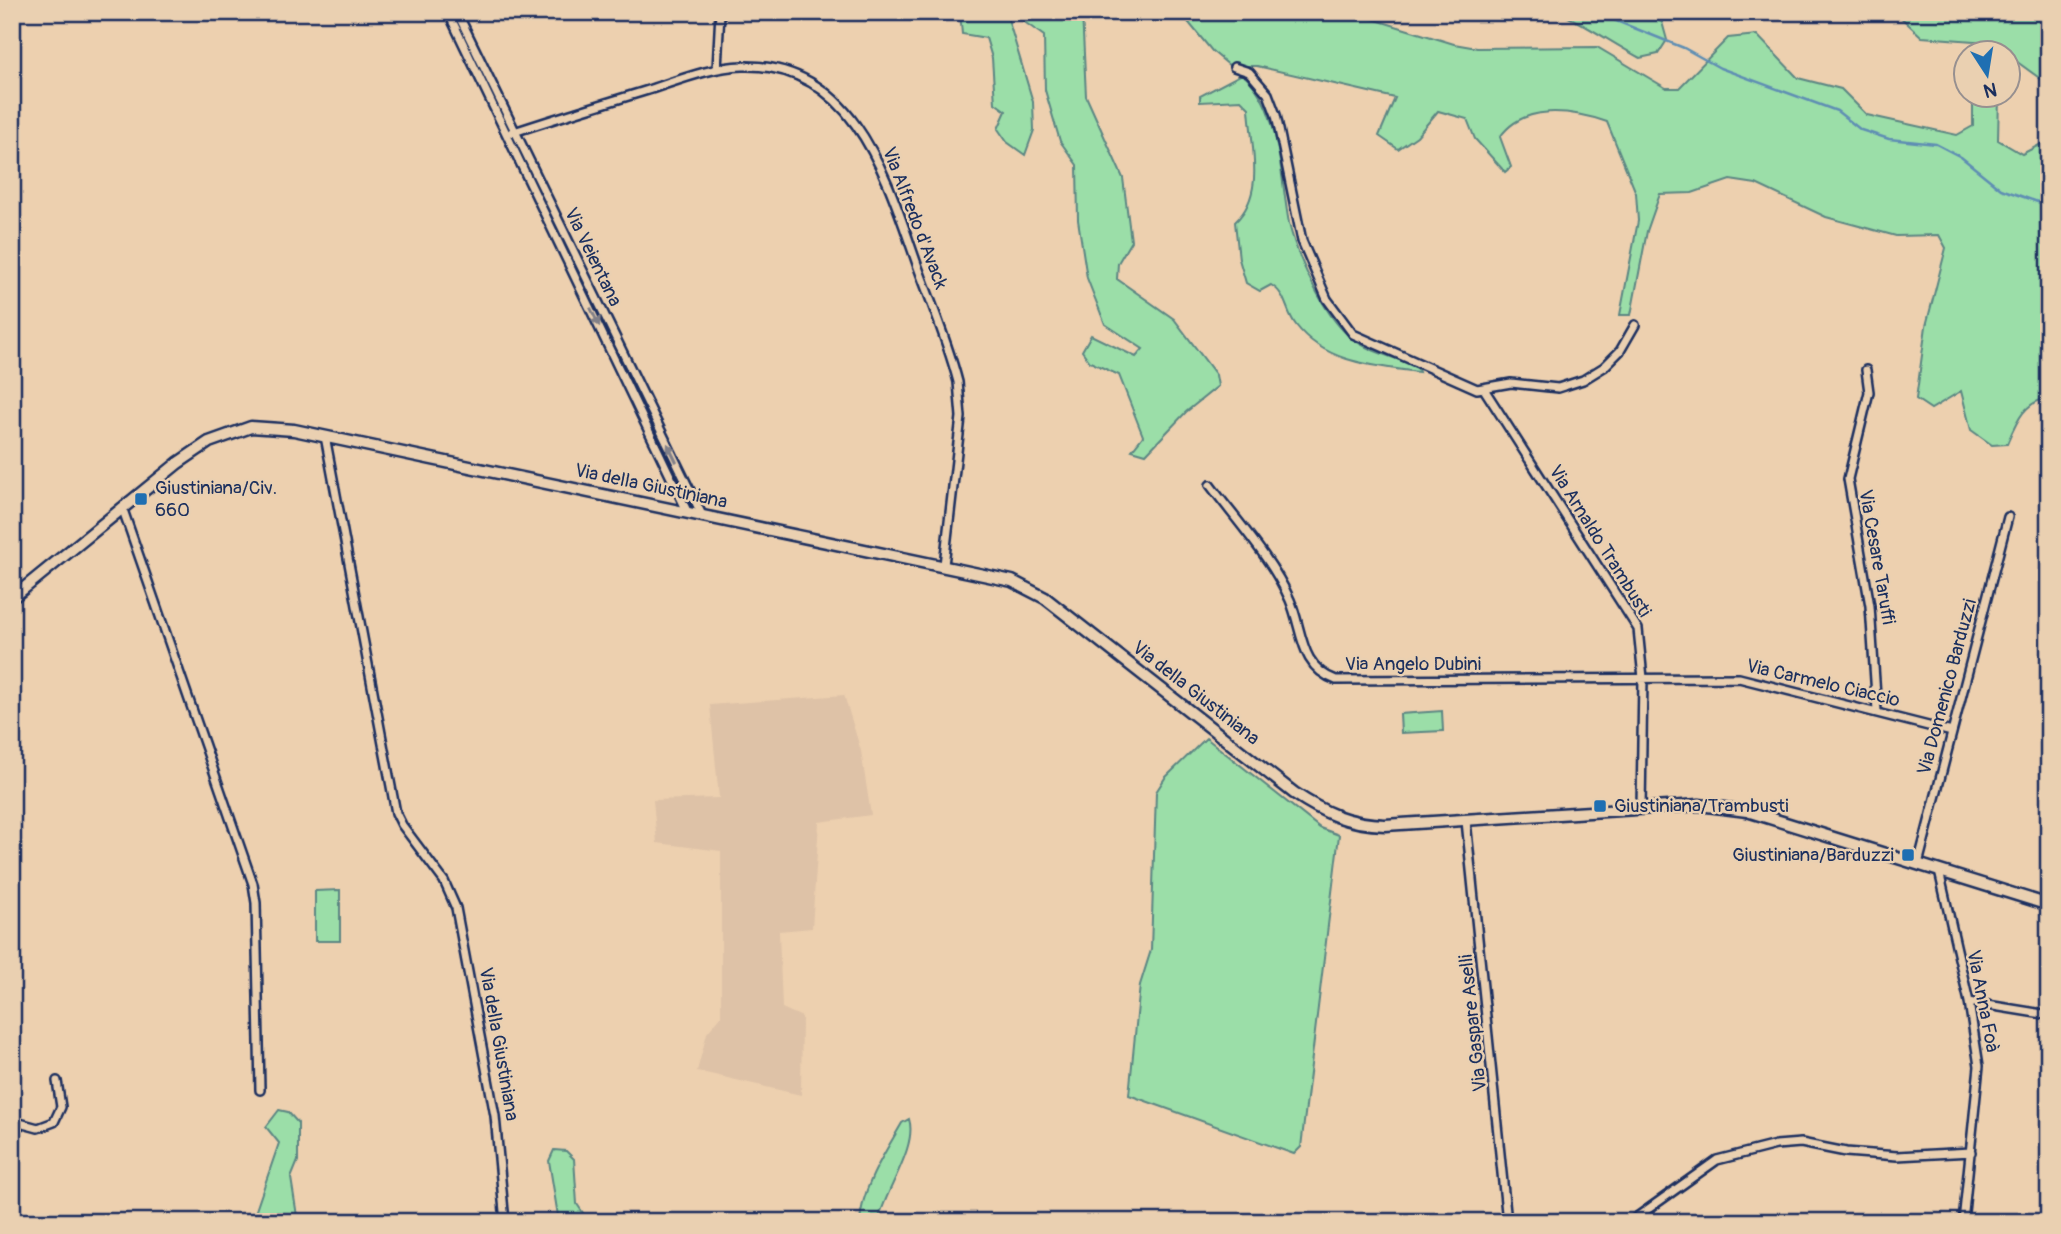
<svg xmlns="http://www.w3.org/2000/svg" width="2061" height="1234" font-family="Pangolin,sans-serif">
	<rect width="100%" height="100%" fill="#edd0af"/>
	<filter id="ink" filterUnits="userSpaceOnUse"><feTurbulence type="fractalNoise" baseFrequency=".0143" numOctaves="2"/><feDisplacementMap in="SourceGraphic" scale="14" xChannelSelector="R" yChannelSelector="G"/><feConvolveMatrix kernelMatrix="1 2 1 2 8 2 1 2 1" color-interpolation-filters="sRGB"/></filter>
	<g filter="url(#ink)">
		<path fill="#dec2a7" d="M844 695 861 751 871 815 819 822 812 928 779 931 782 1008 802 1017 801 1095 697 1071 707 1033 721 1016V851L657 843 653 800 719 798 710 705Z"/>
		<path fill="#9bdea8" stroke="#5b8683" stroke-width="2" d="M960 12H1006L1033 102 1034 130 1025 155 1007 142 998 129 1006 111 995 103 992 58 986 38 962 34Z
			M1021 12H1082L1086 96 1123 178 1131 241 1118 263 1117 279 1174 319 1216 375 1218 386 1186 412 1146 454 1132 450 1143 436 1119 375 1090 362 1082 351 1091 335 1136 357 1143 349 1105 324 1087 278 1078 220 1077 165 1060 141 1045 90 1044 36 1023 21Z
			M1180 12H1350L1454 44 1477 48 1597 47 1666 88H1679L1728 38 1757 35 1798 78 1841 89 1867 115 1957 135 1973 126V98L1976 95H1999L1998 140 2022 154 2049 140V398C2024 401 2016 423 2007 444L1992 445 1971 430 1961 391 1931 409 1916 399 1926 326 1946 248 1939 235 1896 236 1826 217 1756 184 1730 180 1692 193 1660 194 1647 231 1631 315H1620L1638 221 1636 193 1607 122C1571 110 1524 103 1500 137L1511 167 1505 172 1475 139 1467 119 1438 111 1417 136 1398 149 1379 136 1395 98 1257 66H1230L1212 51Z
			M1558 12H1641L1662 22 1667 40 1658 54 1640 58C1612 43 1587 25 1558 12Z
			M1895 12H2033L2049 25V85L2009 56 2008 52 1987 42 1922 37Z
			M1242 74C1281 105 1280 177 1289 223 1296 255 1324 315 1349 336 1366 351 1396 358 1417 366L1419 372C1375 366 1325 363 1296 325 1285 311 1287 294 1271 285L1260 291 1246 283 1239 259 1235 222C1266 193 1251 146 1249 108L1241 100 1200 102V96Z
			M1442 711 1443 731 1401 733 1400 714Z
			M1206 738 1320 828 1339 835 1301 1147 1294 1154 1129 1095 1140 985 1151 950 1156 792 1165 778Z
			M340 890V941H315V891Z
			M279 1110 288 1112 298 1123V1161L291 1178 298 1222H252L279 1143 266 1127Z
			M909 1119C918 1147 884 1192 878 1222H860C862 1186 885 1153 902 1123Z
			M554 1150 566 1151 574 1159 577 1204 589 1222H559L549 1161Z"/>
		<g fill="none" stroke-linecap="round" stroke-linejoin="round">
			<path stroke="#5e8eb3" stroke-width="2.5" d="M1594 12 1684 48 1720 68 1837 111 1861 130 1889 139 1936 144 1961 157 2001 189 2049 206"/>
			<defs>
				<path id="street" d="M448 12 687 511
					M457 12 702 515
					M1234 67 1249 72 1268 94 1276 115 1302 241 1327 299 1353 334 1477 389 1511 383 1558 388 1583 380 1604 367 1620 351 1635 325
					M717 69 720 12
					M508 134C553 119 599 105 645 91 677 81 710 67 743 66 856 63 888 182 918 267 932 305 948 343 958 382L961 417 944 565
					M1866 370 1869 392 1848 479 1870 606 1877 711
					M1484 389 1638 629 1643 678 1641 808
					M325 436 396 813 402 825 444 881 456 908 495 1116 505 1222
					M1210 485C1237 521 1272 559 1290 600 1303 630 1299 667 1336 680L1739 678 1952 732
					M122 507 253 884 256 903 260 1090
					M1466 821 1507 1222
					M1918 864 2008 517
					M1939 871 1969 1002 1979 1066 1963 1222
					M1969 1002 2049 1015
					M12 1121 38 1128 54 1122 61 1107 57 1081
					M1630 1222 1717 1160 1776 1145 1801 1143 1846 1152 1897 1156 1971 1152"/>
				<path id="secondary" d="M12 598 178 463 209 442 251 427 294 430 1012 581 1045 598 1294 793C1324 813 1348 824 1385 825L1699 805 1747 811 2049 905"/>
			</defs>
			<use href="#street" stroke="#1b2f5e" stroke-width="12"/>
			<use href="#secondary" stroke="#1b2f5e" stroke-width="15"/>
			<use href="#street" stroke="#ead0b1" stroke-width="7"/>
			<use href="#secondary" stroke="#ead0b1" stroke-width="10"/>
		</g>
		<defs><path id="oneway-solid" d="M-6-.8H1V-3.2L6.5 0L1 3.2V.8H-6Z" transform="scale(1.75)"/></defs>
		<g fill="#828088">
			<use href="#oneway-solid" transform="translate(595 317) rotate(64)"/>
			<use href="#oneway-solid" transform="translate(672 453) rotate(-116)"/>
		</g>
	</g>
	<g fill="#1f6fb2" stroke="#ead0b1" stroke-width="2.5">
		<rect x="134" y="492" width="14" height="14" rx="3.5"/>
		<rect x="1593" y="799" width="14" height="14" rx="3.5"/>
		<rect x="1901" y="848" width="14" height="14" rx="3.5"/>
	</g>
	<g text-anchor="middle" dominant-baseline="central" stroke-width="5" stroke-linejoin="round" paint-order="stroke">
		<g font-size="19" fill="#1b2f5e" stroke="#ead0b1">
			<text transform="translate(915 218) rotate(69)">Via Alfredo d'Avack</text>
			<text transform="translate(593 257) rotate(64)">Via Veientana</text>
			<text transform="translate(651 486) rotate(12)">Via della Giustiniana</text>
			<text transform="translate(1600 541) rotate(58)">Via Arnaldo Trambusti</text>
			<text transform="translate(1877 557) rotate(80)">Via Cesare Taruffi</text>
			<text x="1413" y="664">Via Angelo Dubini</text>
			<text transform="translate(1823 683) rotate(13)">Via Carmelo Ciaccio</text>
			<text transform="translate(1947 687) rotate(-75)">Via Domenico Barduzzi</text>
			<text transform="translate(1196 693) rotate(38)">Via della Giustiniana</text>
			<text transform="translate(1983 1001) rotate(79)">Via Anna Foà</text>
			<text transform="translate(1473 1023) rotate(-96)">Via Gaspare Aselli</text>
			<text transform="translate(499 1044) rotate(80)">Via della Giustiniana</text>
		</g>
		<g font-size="19" fill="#1b2f5e" stroke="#ead0b1" text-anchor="start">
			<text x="155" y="488">Giustiniana/Civ.<tspan x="155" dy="22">660</tspan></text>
			<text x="1614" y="806">Giustiniana/Trambusti</text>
			<text x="1894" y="855" text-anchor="end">Giustiniana/Barduzzi</text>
		</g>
	</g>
	<rect width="2061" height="1234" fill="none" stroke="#ead0b1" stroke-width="42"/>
	<rect x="21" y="21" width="2019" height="1192" fill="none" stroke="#1b2f5e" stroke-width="2.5" filter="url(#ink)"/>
	<g transform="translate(1987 74) rotate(168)"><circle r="33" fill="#ead0b1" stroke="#979090" stroke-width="2"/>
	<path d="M0-5L12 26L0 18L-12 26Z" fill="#1f6fb2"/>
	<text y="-10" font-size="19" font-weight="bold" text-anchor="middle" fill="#1b2f5e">N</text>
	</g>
</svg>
